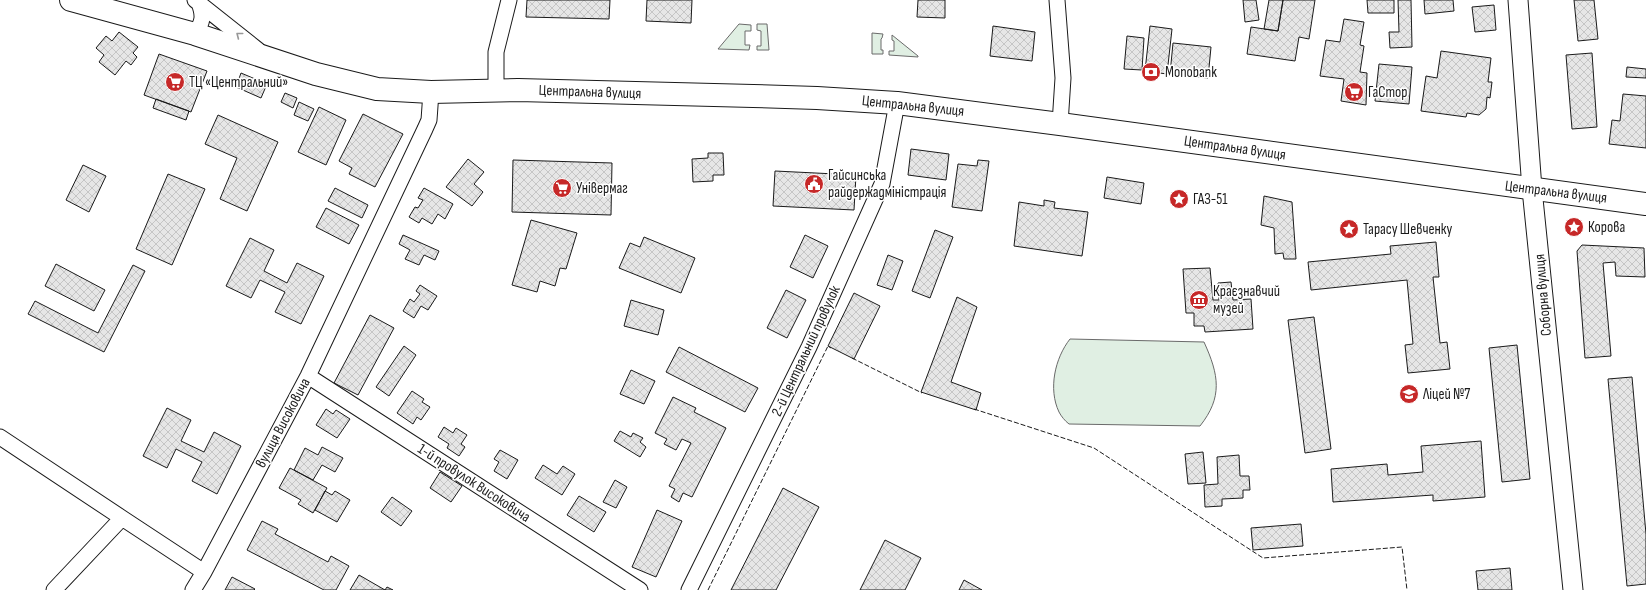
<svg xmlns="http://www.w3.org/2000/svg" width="1646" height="590" font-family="'Sofia Sans Condensed',sans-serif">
	<defs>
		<pattern id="building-cross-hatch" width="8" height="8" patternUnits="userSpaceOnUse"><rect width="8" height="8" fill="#e6e6e6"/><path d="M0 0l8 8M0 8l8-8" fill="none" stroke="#c5c5c5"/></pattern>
	</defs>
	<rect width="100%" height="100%" fill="#fff"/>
	<path fill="#e0efe3" stroke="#6a6a6a" d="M739 24 751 25V31H745V45H750L749 50 718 49Z
		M757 24H767L769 50H757V46H761V31L757 30Z
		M872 33 883 34 882 38 881 39V50H883V54H872Z
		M892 35 918 56V57L889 55V51H894V41L892 40Z
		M1070 339 1204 342C1219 375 1223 397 1200 426L1069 424C1065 421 1061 416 1059 412 1048 389 1055 358 1070 339Z"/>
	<path fill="url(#building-cross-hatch)" stroke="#1a1a1a" d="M527 0H610L609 19 526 17Z
		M647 0H692L691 23 646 21Z
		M918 0H945V18L917 17Z
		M1243 0H1256L1259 20 1245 22Z
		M1269 0H1283L1278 31 1264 29Z
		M1283 0H1315L1309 39 1299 37 1295 61 1247 54 1251 27 1278 31Z
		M1367 0H1394V13H1368Z
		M1398 0H1411L1412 47 1390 48 1389 32H1399Z
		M1424 0H1453L1454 11 1425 14Z
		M1574 0H1594L1598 39 1578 41Z
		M1494 5 1496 30 1475 32 1472 7Z
		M1344 19 1364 22 1360 45 1364 46 1360 72 1367 73 1366 105 1341 101 1344 79 1320 76 1326 40 1340 42Z
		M993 26 1035 32 1032 61 990 56Z
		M1150 26 1172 29 1167 74 1145 71Z
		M119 32 138 47 133 53 137 57 131 65 126 61 115 75 99 62 104 55 96 48 106 36 112 41Z
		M1127 36 1144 38 1142 70 1124 69Z
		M1173 43 1211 47 1208 78 1170 74Z
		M1441 51 1491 58 1488 82H1492L1490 98 1487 97 1486 109 1479 115 1467 113 1466 117 1421 111 1426 76 1437 78Z
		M1592 53 1597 127 1572 129 1566 55Z
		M159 54 207 71 191 112 144 95Z
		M1379 64 1412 67 1409 104 1375 101Z
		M1627 67 1646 69V78L1626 77Z
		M241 73 267 84 261 98 236 87Z
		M285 93 297 98 293 108 281 102Z
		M1623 94 1646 96V148L1609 144 1612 120 1620 121Z
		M156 99 189 111 186 120 153 108Z
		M299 102 314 109 308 121 294 115Z
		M319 107 346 120 326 165 298 152Z
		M363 114 403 134 375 187 349 174 352 168 339 161Z
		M218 115 278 142 247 211 220 199 237 158 205 144Z
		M911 149 949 154 946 180 908 175Z
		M708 153H723L724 175H713V181L693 182 692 159 708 158Z
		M468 159 484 172 474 184 483 192 472 206 446 187Z
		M513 160 612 163 611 215 512 212Z
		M978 160 989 161 982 211 952 207 958 164 977 166Z
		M83 165 106 176 89 212 66 200Z
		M775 171 856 175 854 210 773 206Z
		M168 174 205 189 172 265 136 249Z
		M1107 177 1144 183 1141 204 1104 198Z
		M335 188 368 205 362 218 328 201Z
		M424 188 453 204 445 219 438 214 432 224 422 218 419 223 409 217 415 207 418 208 423 200 418 198Z
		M1264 196 1292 202 1296 259H1284L1283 253 1275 254 1274 228 1261 225Z
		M1044 200 1055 202 1054 208 1088 212 1082 256 1014 246 1019 202 1044 206Z
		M326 208 359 225 349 244 316 227Z
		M531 220 577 233 566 269 560 268 555 286 540 281 537 292 512 285Z
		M935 230 953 237 930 298 912 291Z
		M403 235 439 251 435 260 424 255 419 265 405 259 410 250 399 244Z
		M805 235 828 246 813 278 790 267Z
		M644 237 695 258 681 293 619 268 630 243 640 247Z
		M250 238 274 250 264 271 287 283 297 263 324 276 301 324 275 312 285 292 260 280 251 298 226 286Z
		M1436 242 1439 277H1433L1440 343 1447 342 1450 369 1408 373 1405 345 1413 344 1407 280 1311 290 1308 262 1391 254 1390 246Z
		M1582 245 1644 248 1645 277 1616 276 1615 262 1603 263 1611 356 1585 358 1577 251Z
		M888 255 903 261 892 290 877 285Z
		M56 264 105 290 94 311 45 286Z
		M133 265 145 271 104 352 28 314 35 301 98 333Z
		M1210 268 1213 300H1219L1218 283 1231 282 1233 300 1251 299 1253 329 1205 332 1204 326H1194V313H1186L1183 269Z
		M420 285 437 296 428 310 421 306 414 318 403 311 410 299 414 302 420 294 416 291Z
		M786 290 806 300 787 338 767 328Z
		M854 293 880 306 854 359 828 346Z
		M957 297 977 307 951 382 981 393 976 410 921 392Z
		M631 300 664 310 658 335 624 326Z
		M370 315 394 328 358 395 334 383Z
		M1314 317 1331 449 1305 453 1288 320Z
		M1517 345 1530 479 1502 482 1489 348Z
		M404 346 416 355 389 396 376 387Z
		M679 347 758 388 745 412 666 372Z
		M631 370 655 381 644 404 620 394Z
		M1632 377 1646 534V584L1627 586 1608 379Z
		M412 391 424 399 422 402 430 407 421 420 417 417 413 424 397 413Z
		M673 397 696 408 694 412 726 428 692 497 683 493 679 502 671 497 675 489 669 486 691 443 682 439 676 450 664 444 667 439 655 433Z
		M167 408 191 420 181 441 204 452 214 432 241 446 217 494 192 481 202 462 176 449 167 468 143 456Z
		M326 409 333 414 336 410 350 419 337 438 316 425Z
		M444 427 453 433 456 428 467 435 461 444 465 447 459 456 447 448 449 444 438 437Z
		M620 431 631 437 633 433 643 438 640 442 646 447 640 457 614 441Z
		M1481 441 1485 497 1433 501V495L1333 502 1331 469 1387 464 1388 475 1423 472 1421 446Z
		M322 447 343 458 335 472 322 465 313 480 294 470 305 448 318 455Z
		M500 450 518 460 507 479 494 471 499 462 494 459Z
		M1203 452 1206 483 1188 484 1185 454Z
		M1239 455 1240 476H1249L1250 490H1243V498L1222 499V506L1205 507 1204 485 1218 484 1217 457Z
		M543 465 557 474 563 466 575 474 562 495 535 478Z
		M290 468 327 488 313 513 298 504 301 500 279 488Z
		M440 472 462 486 451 502 430 488Z
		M615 480 627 487 616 508 603 502Z
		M783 488 819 507 776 590H731Z
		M325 491 332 495 335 491 350 500 337 522 315 510Z
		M579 496 606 512 594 532 567 515Z
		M392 497 412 511 401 526 381 512Z
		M657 510 682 521 656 577 632 567Z
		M262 521 278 529 275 534 328 562 331 556 349 566 336 590H324L247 550Z
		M1301 524 1303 546 1253 550 1251 528Z
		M885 540 921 558 905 590H860Z
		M1510 568 1512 590H1478L1476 571Z
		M359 575 385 590 387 587 393 590H350Z
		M232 577 255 589 254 590H225Z
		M964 580 982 590H959Z"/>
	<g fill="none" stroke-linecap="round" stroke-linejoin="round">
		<defs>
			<path id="minor" d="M195 0 258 50
				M1057 0 1063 78 1060 124
				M195 34C203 22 204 16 199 3
				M496 91V52L509 0
				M308 376 640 590
				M0 437 122 518
				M54 590 122 518 204 572 308 376 425 129 429 120 431 92
				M193 590 204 572
				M689 590 809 347 882 184 897 103"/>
			<path id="major" d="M1518 0 1532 189 1573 590"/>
			<path id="highway" d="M71 0 195 34 316 74 377 89 431 92 518 90 753 96 817 98 897 103 1060 124 1646 204"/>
		</defs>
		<use href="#minor" stroke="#1a1a1a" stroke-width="17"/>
		<use href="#major" stroke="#1a1a1a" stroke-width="21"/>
		<use href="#highway" stroke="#1a1a1a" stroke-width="24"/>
		<use href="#minor" stroke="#fff" stroke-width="15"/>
		<use href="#major" stroke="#fff" stroke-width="19"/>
		<use href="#highway" stroke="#fff" stroke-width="22"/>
		<path stroke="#1a1a1a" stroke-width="1" stroke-dasharray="5 2" stroke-linecap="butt" d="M852 358 922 393
			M974 409 1094 448 1263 558 1402 547 1407 590
			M708 590 828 346 831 348"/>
	</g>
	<defs><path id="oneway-chevron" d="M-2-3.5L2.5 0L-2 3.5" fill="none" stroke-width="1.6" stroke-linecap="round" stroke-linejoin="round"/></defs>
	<use stroke="#989898" href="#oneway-chevron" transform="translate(239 35) rotate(-142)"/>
	<defs>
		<symbol id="bank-disc" viewBox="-11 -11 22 22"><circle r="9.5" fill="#c62828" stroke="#fff"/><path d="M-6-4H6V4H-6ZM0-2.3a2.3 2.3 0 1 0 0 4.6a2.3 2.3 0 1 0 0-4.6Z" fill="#fff"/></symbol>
		<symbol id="supermarket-disc" viewBox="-11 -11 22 22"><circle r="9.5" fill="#c62828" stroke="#fff"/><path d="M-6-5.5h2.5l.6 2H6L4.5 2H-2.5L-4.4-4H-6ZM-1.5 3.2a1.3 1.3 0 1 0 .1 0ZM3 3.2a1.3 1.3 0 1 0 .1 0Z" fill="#fff"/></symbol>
		<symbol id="civic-disc" viewBox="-11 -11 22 22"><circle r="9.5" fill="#c62828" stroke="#fff"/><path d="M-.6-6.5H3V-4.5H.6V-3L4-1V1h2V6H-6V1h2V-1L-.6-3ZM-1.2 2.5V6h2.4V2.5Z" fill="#fff"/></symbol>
		<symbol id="sight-disc" viewBox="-11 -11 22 22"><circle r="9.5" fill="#c62828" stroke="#fff"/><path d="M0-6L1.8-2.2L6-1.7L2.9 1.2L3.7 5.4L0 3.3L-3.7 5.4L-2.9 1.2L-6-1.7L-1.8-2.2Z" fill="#fff"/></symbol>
		<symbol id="museum-disc" viewBox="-11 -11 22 22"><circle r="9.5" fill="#c62828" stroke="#fff"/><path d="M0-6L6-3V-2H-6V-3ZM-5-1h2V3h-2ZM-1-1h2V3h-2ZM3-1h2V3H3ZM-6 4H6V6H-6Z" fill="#fff"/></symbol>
		<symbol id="school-disc" viewBox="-11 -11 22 22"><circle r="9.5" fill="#c62828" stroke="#fff"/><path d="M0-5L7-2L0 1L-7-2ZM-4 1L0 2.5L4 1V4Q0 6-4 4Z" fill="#fff"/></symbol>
	</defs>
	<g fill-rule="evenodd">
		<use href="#bank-disc" x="1140" y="61" width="22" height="22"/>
		<use href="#supermarket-disc" x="164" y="71" width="22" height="22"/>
		<use href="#supermarket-disc" x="1343" y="81" width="22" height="22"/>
		<use href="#civic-disc" x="803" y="173" width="22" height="22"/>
		<use href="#supermarket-disc" x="551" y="177" width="22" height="22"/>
		<use href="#sight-disc" x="1168" y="188" width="22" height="22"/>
		<use href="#sight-disc" x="1563" y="216" width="22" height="22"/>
		<use href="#sight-disc" x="1338" y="218" width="22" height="22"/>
		<use href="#museum-disc" x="1188" y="289" width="22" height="22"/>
		<use href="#school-disc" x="1398" y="383" width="22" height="22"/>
	</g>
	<g text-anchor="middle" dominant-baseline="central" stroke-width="3" stroke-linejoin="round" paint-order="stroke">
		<g font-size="15" fill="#1a1a1a" stroke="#fff" text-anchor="start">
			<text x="1165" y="72">Monobank</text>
			<text x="189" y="82">ТЦ «Центральний»</text>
			<text x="1368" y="92">ГаСтор</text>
			<text x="828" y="175">Гайсинська<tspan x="828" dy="17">райдержадміністрація</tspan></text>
			<text x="576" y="188">Універмаг</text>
			<text x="1193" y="199">ГАЗ-51</text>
			<text x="1588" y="227">Корова</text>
			<text x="1363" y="229">Тарасу Шевченку</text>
			<text x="1213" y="291">Краєзнавчий<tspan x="1213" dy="17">музей</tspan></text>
			<text x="1423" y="394">Ліцей №7</text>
		</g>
		<g font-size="15" fill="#1a1a1a" stroke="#fff">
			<text transform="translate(590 92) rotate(2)">Центральна вулиця</text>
			<text transform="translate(913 106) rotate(6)">Центральна вулиця</text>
			<text transform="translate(1235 148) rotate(8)">Центральна вулиця</text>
			<text transform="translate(1556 192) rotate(7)">Центральна вулиця</text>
			<text transform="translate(1543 295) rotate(-95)">Соборна вулиця</text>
			<text transform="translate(806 351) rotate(-65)">2-й Центральний провулок</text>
			<text transform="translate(283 423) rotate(-62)">вулиця Високовича</text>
			<text transform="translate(474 483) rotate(33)">1-й провулок Високовича</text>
		</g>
	</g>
</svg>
